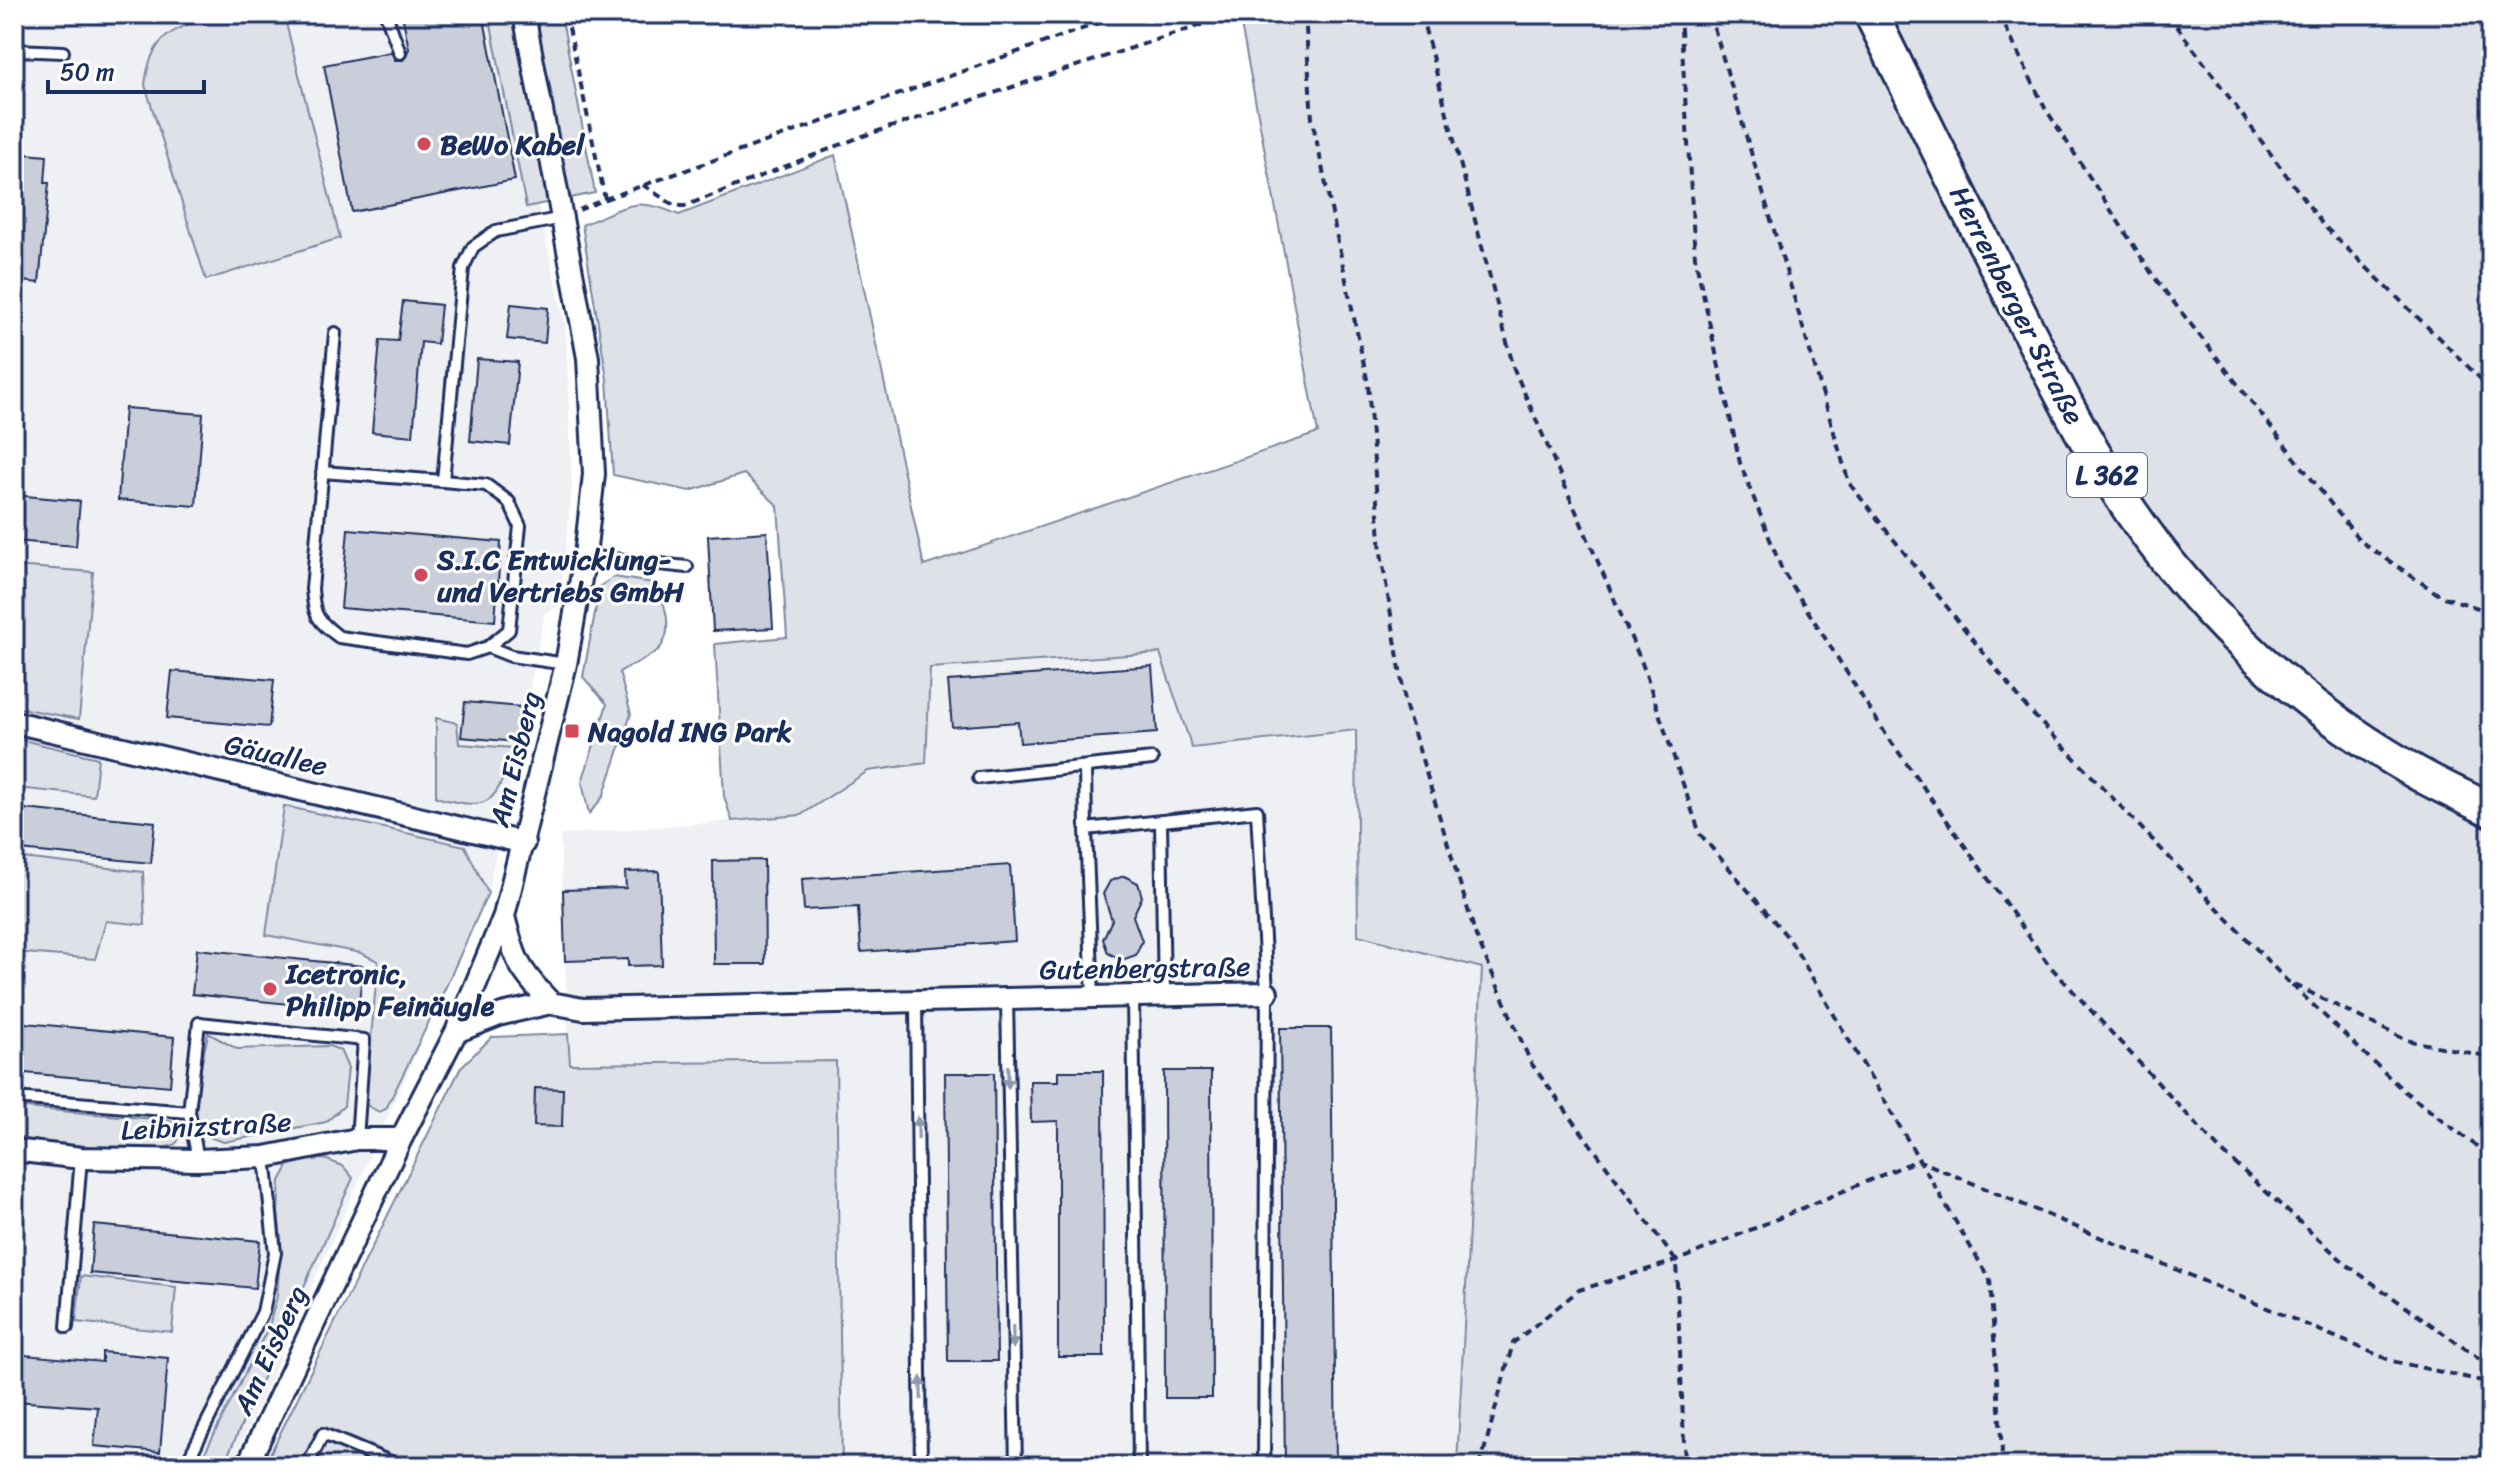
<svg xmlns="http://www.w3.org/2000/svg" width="2505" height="1480" font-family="Sriracha,sans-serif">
	<rect width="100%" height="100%" fill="#fff"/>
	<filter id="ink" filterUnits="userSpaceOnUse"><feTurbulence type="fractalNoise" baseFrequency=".0125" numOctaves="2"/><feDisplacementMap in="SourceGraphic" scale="16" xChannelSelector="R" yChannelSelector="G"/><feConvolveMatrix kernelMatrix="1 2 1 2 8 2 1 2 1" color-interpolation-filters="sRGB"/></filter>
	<g filter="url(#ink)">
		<path fill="#eff0f4" d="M14 14H495L566 328 572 491 559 606 545 613 488 893 231 1466H14Z
			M1160 653 1258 742 1356 730 1358 935 1482 967 1457 1466H842L836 1062 569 1064 560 835 801 815 868 771 926 763 929 668Z"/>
		<path fill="#dee1e7" stroke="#7c88a2" stroke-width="2" d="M219 14H268L285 19 340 238 206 280 145 85C151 33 174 29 219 14Z
			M489 14H561L595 193 526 207Z
			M1239 14H2491V1466H1457L1482 968 1358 935 1356 730 1192 748 1160 653 930 668 926 763 868 771 801 815 732 821 724 796 715 644 787 637 778 506 744 474 690 491 613 475 607 379 582 225C625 208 634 194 679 215L835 155 924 566 1318 433Z
			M14 566 93 572 79 719 14 707Z
			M614 577 653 583C665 599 675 632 659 649 652 657 629 666 619 672L631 714 603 797 589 814 582 782 607 704 583 677 600 586Z
			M436 718 457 723 459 744 513 748C496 800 495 814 436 797Z
			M14 738 98 758 94 796 17 788 14 811Z
			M284 806 465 846 488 893 444 991 386 1109 379 1112 365 1104 378 961 361 953 266 935Z
			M14 857 143 872 145 925 106 921 95 959 14 952Z
			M208 1033 237 1049 329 1046 340 1050 348 1068 344 1106 326 1122 224 1142C213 1139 203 1136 199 1124 190 1101 204 1057 208 1033Z
			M568 1034 570 1064 836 1061 842 1466H264L461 1067 492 1037Z
			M14 1107 166 1120 172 1122C176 1128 183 1138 175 1144 155 1157 41 1141 14 1138Z
			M325 1159 343 1166 353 1178 223 1466H198L269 1326 277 1296 281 1242 278 1212 280 1181 288 1166 306 1160Z
			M81 1276 176 1287 172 1332 76 1322Z"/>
		<path fill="#caceda" stroke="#1b2f5e" stroke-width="2" d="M402 14H483L515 180 352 212 324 65 391 52 395 60H403L409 49Z
			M14 153 47 156 45 183H49L39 283 14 280Z
			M403 301 441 305 437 344 421 342 413 436 372 432 380 340 398 341Z
			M511 304 548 308 545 343 507 339Z
			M477 359 518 362 510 445 470 441Z
			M125 408 203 414 196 506 118 500Z
			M14 495 80 501 76 546 14 541Z
			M348 529 501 542 495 621 341 608Z
			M767 532 773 628 713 631 708 536Z
			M1152 666 1157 733 1020 743 1018 722 952 727 948 681Z
			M172 671 274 680 269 727 167 718Z
			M465 702 521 707 517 742 461 737Z
			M24 809 155 822 151 863 20 850Z
			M764 860 765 964H714L713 861Z
			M1010 865 1015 941 861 952 858 907 804 910 802 879Z
			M659 871 662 965 628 966V959L565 961 563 890 626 888 625 872Z
			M1124 876 1138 883 1142 897 1133 916 1142 941 1136 955 1122 960 1108 953 1103 939 1112 920 1103 894 1110 881Z
			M197 949 363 966 358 1011 192 994Z
			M14 1022 174 1037 170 1086 14 1072Z
			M1280 1028H1331L1336 1466H1285Z
			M1058 1071H1103L1104 1357H1058V1121L1031 1122 1030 1081H1058Z
			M1164 1071H1211L1212 1398H1165Z
			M945 1073H994L997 1361H948Z
			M535 1088 563 1089 562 1127 534 1126Z
			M94 1225 260 1241 255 1288 90 1273Z
			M102 1352 168 1358 160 1452 94 1446 98 1407 14 1401V1354L102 1362Z"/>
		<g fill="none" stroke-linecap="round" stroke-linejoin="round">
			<defs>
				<path id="service" d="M386 14 400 53
					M14 50 63 52
					M335 333 312 589C314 617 317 620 339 637L467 654 488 647 509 630 520 526 509 502 486 485 443 481 463 268 473 247 496 231 563 218
					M322 472 443 481
					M585 556 687 567
					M488 647 511 656 566 664
					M1085 767 1086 829
					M979 778 1152 759
					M1161 821 1164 996
					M1133 996 1139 1466
					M1093 997 1086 829 1257 811 1267 993 1264 1466
					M1007 999 1016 1466
					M916 1001 921 1466
					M14 1098 189 1112
					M198 1160 189 1112 199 1023 364 1040 357 1139
					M67 1327 81 1158
					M185 1466 263 1312 275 1253 265 1157
					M307 1466 323 1434 400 1466"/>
				<path id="minor" d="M14 722 524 843
					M504 916C515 961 519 970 551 1003
					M456 1032 502 1014 551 1003 583 1009 1267 993
					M14 1150 81 1158 198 1160 265 1157 357 1139H401
					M247 1466 401 1139 456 1032 504 916 566 664 585 556 594 474 588 358 524 14"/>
				<path id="primary" d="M1871 14C1920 114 1969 213 2019 312 2066 406 2114 500 2183 580 2245 654 2322 717 2405 766 2432 783 2462 796 2491 810"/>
			</defs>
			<use href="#service" stroke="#1b2f5e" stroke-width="16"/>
			<use href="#minor" stroke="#1b2f5e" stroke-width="26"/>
			<use href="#primary" stroke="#1b2f5e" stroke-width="38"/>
			<path stroke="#1b2f5e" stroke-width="4" stroke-dasharray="8 6" stroke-linecap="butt" d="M566 14 605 199 579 210
				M1305 14 1312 119 1368 384 1381 553 1406 707 1476 936 1531 1063 1676 1261 1685 1466
				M1421 14 1514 369 1642 663 1700 834 1790 940 1990 1280 2002 1451 2000 1466
				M1680 14 1695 257 1740 463 1782 570 1885 733 2049 965 2219 1149 2347 1265 2491 1367
				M1710 14 1849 483 2027 708 2287 981 2406 1040 2491 1057
				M1999 14 2045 108 2154 277 2360 541 2441 596 2491 612
				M2168 14 2323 225 2491 389
				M643 185 675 206H685L860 137 1232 15
				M605 199 1124 14
				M2292 985 2404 1091 2491 1157
				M1480 1466 1513 1343 1579 1290 1676 1261 1918 1160 2392 1361 2491 1383"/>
			<use href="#service" stroke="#fff" stroke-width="10"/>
			<use href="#minor" stroke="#fff" stroke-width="20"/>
			<use href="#primary" stroke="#fff" stroke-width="32"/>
		</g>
		<defs><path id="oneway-solid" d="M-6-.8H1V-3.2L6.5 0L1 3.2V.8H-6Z" transform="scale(2)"/></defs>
		<g fill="#8d97ae">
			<use href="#oneway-solid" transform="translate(1008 1077) rotate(89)"/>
			<use href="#oneway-solid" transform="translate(918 1128) rotate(-91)"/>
			<use href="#oneway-solid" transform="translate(1013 1337) rotate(89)"/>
			<use href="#oneway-solid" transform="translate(921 1388) rotate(-91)"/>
		</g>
	</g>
	<g fill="#d1495b" stroke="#fff" stroke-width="3">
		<circle cx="424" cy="144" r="8"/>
		<circle cx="421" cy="575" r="8"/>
		<rect x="564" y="723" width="16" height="16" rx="4"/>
		<circle cx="270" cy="989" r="8"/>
	</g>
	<g text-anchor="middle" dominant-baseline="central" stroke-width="6" stroke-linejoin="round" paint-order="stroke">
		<rect fill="#fff" stroke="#5f6d8e" stroke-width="2" x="2067" y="453" width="80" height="44" rx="6"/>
		<g font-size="26" font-weight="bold" fill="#1b2f5e">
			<text x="2107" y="475">L 362</text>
		</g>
		<g font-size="28" font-weight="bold" fill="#1b2f5e" stroke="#fff" text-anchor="start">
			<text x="440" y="144">BeWo Kabel</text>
			<text x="437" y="559">S.I.C Entwicklung-<tspan x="437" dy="32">und Vertriebs GmbH</tspan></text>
			<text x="588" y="731">Nagold ING Park</text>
			<text x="286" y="973">Icetronic,<tspan x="286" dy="32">Philipp Feinäugle</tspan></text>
		</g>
		<g font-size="28" fill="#1b2f5e" stroke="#fff">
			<text transform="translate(2017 305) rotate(63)">Herrenberger Straße</text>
			<text transform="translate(276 755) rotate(13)">Gäuallee</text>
			<text transform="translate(515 759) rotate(-76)">Am Eisberg</text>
			<text transform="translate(1145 968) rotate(-1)">Gutenbergstraße</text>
			<text transform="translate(206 1126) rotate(-3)">Leibnizstraße</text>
			<text transform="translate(270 1350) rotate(-65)">Am Eisberg</text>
		</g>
	</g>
	<rect width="2505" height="1480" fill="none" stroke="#fff" stroke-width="48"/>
	<rect x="24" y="24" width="2457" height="1432" fill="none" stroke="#1b2f5e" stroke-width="3" filter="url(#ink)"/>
	<path d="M48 80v12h156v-12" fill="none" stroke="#1b2f5e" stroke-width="4"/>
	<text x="60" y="80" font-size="24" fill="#1b2f5e" stroke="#ffffff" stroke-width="6" paint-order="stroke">50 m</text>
</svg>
